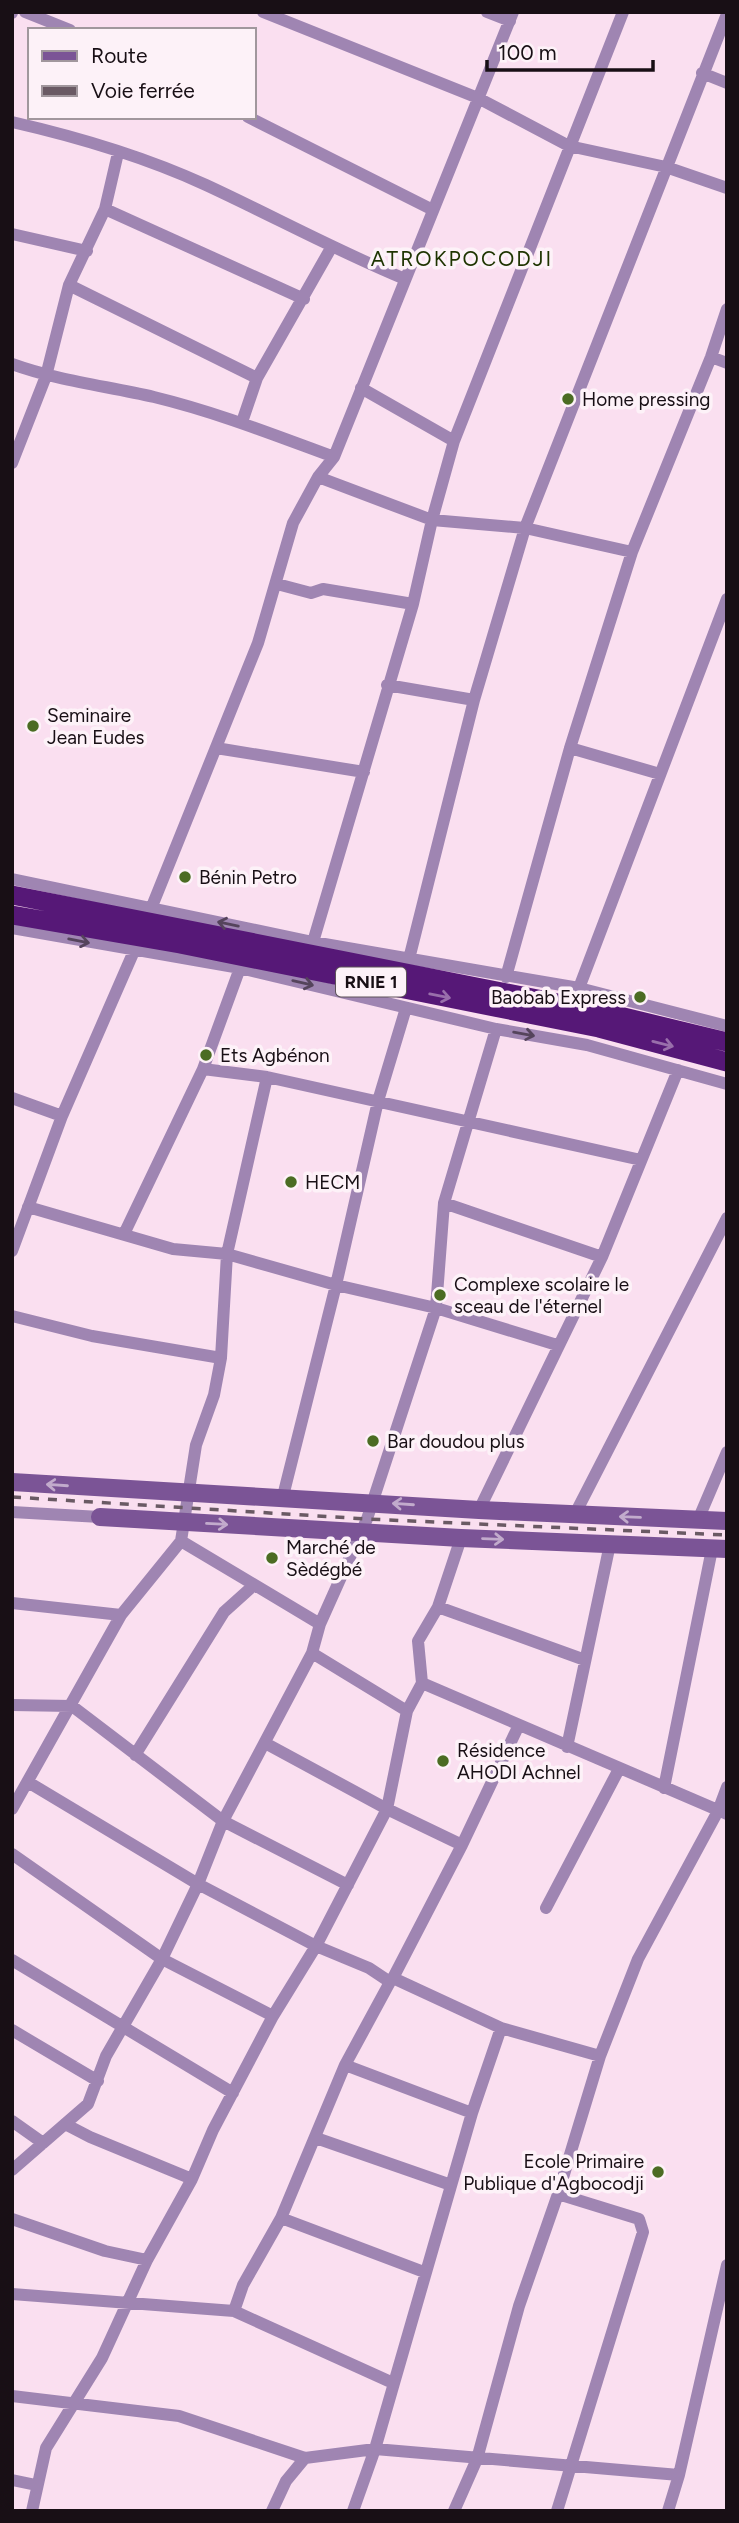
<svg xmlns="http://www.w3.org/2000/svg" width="739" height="2523" font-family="Figtree,sans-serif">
	<rect width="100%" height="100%" fill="#fadff0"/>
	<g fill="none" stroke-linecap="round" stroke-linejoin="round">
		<path stroke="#9f85b2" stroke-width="12" d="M25 12 70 30
			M263 12 478 98 569 146 666 167 727 188
			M487 12 510 21
			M12 13V12
			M702 73 727 83
			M248 117 433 210
			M12 122C78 137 145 157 206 185 273 216 337 251 405 279
			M105 209 304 299
			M12 234 87 251
			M69 285 257 378
			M711 357 727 363
			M12 364C59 381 107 386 154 397 216 412 274 435 334 457
			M361 388 454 441
			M242 422 257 378 331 248
			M12 463 46 376 69 285 105 209 118 153
			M318 477 432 520 525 528 632 552
			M277 584 311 593 323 589 413 604
			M387 685 474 700
			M216 748 364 772
			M570 748 660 774
			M12 879 313 942 579 988 727 1026
			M12 928 240 968 496 1029 587 1045 727 1084
			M313 942 413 604 432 520 454 441 623 12
			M409 959 474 700 525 528 727 14
			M506 977 570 748 632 552 711 357 727 309
			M579 988 727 599
			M203 1069 267 1077 641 1160
			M12 1098 62 1116
			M444 1203 602 1257
			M28 1207 173 1249 227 1254 336 1285 436 1308 557 1345
			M124 1234 203 1069 240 968
			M12 1251 62 1116 134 951 258 643 293 523 318 477 334 457 513 12
			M12 1316 92 1336 221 1358
			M283 1496 336 1285 378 1101 406 1008
			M479 1510 602 1257 678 1070
			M12 1512 100 1517
			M575 1514 727 1218
			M698 1520 727 1452
			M181 1541 320 1624
			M12 1603 121 1615
			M438 1607 585 1660
			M312 1653 407 1711
			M422 1683 727 1814
			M12 1705 72 1706 223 1821 348 1885
			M265 1743 387 1809 462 1845
			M567 1747 610 1544
			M135 1755 224 1612 253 1586
			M28 1782 198 1884 316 1946 369 1968 390 1982 393 1978 501 2028 600 2056
			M664 1788 712 1549
			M12 1809 121 1615 181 1541 196 1445 214 1395 221 1358 227 1254 267 1077
			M12 1854 162 1959 273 2016
			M546 1908 619 1769
			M12 1960 233 2093
			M393 1978 462 1845 518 1727
			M12 2030 98 2081
			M345 2065 472 2113
			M12 2121 43 2143
			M65 2124 90 2137 192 2179
			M316 2138 451 2185
			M12 2170 88 2104 106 2056 162 1959 198 1884 223 1821 312 1653 320 1624 367 1519 436 1308 444 1203 496 1029
			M281 2218 424 2272
			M12 2219 105 2251 147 2260
			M12 2294 234 2311 393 2383
			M234 2311 243 2285 281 2218 345 2065 390 1982
			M12 2396 179 2416 305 2458 375 2449 679 2475
			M12 2480 36 2485
			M32 2511 46 2448 102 2358 147 2260 192 2179 213 2130 273 2016 316 1946 387 1809 407 1711 422 1683 418 1641 438 1607 461 1538
			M272 2511 286 2481 305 2458
			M353 2511 375 2449 472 2113 501 2028
			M454 2511 477 2459 519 2306 558 2194 600 2056 638 1959 718 1811 727 1787
			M557 2511 643 2232 639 2219 558 2194
			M668 2511 679 2475 727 2265"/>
		<path stroke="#7b5496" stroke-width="18" d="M12 1482 479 1510 727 1521
			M100 1517 461 1538 727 1549"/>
		<path stroke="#561877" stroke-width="19" d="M12 895 603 1012 727 1042
			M12 915 180 944 599 1028 727 1062"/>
		<path stroke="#6a5a64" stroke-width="3.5" stroke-dasharray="9 9" stroke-linecap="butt" d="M12 1497 367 1519 727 1535"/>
	</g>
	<defs><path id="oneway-shaft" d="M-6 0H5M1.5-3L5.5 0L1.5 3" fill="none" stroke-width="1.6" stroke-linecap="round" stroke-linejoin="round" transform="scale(1.75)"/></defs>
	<g stroke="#55445c">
		<use href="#oneway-shaft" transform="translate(228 924) rotate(-168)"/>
		<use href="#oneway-shaft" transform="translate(79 941) rotate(11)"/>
		<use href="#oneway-shaft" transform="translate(303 983) rotate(13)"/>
		<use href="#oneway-shaft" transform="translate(524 1034) rotate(10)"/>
	</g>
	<g stroke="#996fab">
		<use href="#oneway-shaft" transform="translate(440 996) rotate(11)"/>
		<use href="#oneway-shaft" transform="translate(663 1044) rotate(14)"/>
	</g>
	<g stroke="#c2abcc">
		<use href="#oneway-shaft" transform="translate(57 1485) rotate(-176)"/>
		<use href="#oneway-shaft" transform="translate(403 1504) rotate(-176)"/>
		<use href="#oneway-shaft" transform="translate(630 1517) rotate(-178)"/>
		<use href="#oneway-shaft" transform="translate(217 1524) rotate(3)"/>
		<use href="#oneway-shaft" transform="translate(493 1539) rotate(2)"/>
	</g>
	<g fill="#4b6c23" stroke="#fdf2f8" stroke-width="2.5">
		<circle cx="568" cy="399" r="7"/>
		<circle cx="33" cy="726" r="7"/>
		<circle cx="185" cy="877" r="7"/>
		<circle cx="640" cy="997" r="7"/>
		<circle cx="206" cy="1055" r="7"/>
		<circle cx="291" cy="1182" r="7"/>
		<circle cx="440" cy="1295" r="7"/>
		<circle cx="373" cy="1441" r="7"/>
		<circle cx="272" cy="1558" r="7"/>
		<circle cx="443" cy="1761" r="7"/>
		<circle cx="658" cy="2172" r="7"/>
	</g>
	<g text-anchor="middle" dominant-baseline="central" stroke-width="7" stroke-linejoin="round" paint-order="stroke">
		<rect fill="#fdf2f8" stroke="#5d5359" stroke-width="2" x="336" y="967.5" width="70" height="29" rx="5"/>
		<g font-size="18" font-weight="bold" fill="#180f15">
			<text x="371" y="982">RNIE 1</text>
		</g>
		<g font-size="19" fill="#180f15" stroke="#fdf2f8" text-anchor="start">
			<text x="582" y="399">Home pressing</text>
			<text x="47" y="715">Seminaire<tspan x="47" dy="22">Jean Eudes</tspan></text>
			<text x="199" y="877">Bénin Petro</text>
			<text x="626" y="997" text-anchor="end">Baobab Express</text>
			<text x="220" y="1055">Ets Agbénon</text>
			<text x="305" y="1182">HECM</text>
			<text x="454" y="1284">Complexe scolaire le<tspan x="454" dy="22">sceau de l'éternel</tspan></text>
			<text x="387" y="1441">Bar doudou plus</text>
			<text x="286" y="1547">Marché de<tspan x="286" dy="22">Sèdégbé</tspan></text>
			<text x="457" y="1750">Résidence<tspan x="457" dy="22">AHODI Achnel</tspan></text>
			<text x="644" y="2161" text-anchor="end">Ecole Primaire<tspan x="644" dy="22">Publique d'Agbocodji</tspan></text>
		</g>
		<g font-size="21" letter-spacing="2" fill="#1e3400" stroke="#fdf2f8">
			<text x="462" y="258">ATROKPOCODJI</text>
		</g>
	</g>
	<rect width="739" height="2523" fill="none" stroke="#180f15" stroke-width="28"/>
	<rect x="28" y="28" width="228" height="91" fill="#fdf2f8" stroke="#a1979d" stroke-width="2"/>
	<rect x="42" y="51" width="35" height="10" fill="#7b5496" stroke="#a1979d" stroke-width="2"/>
	<text x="91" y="63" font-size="21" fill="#180f15">Route</text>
	<rect x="42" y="86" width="35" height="10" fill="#6a5a64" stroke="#a1979d" stroke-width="2"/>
	<text x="91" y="98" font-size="21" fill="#180f15">Voie ferrée</text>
	<path d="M487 60v10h166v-10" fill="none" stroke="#180f15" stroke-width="3.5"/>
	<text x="498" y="60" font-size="21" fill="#180f15" stroke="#fdf2f8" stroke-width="5" paint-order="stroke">100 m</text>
</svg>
